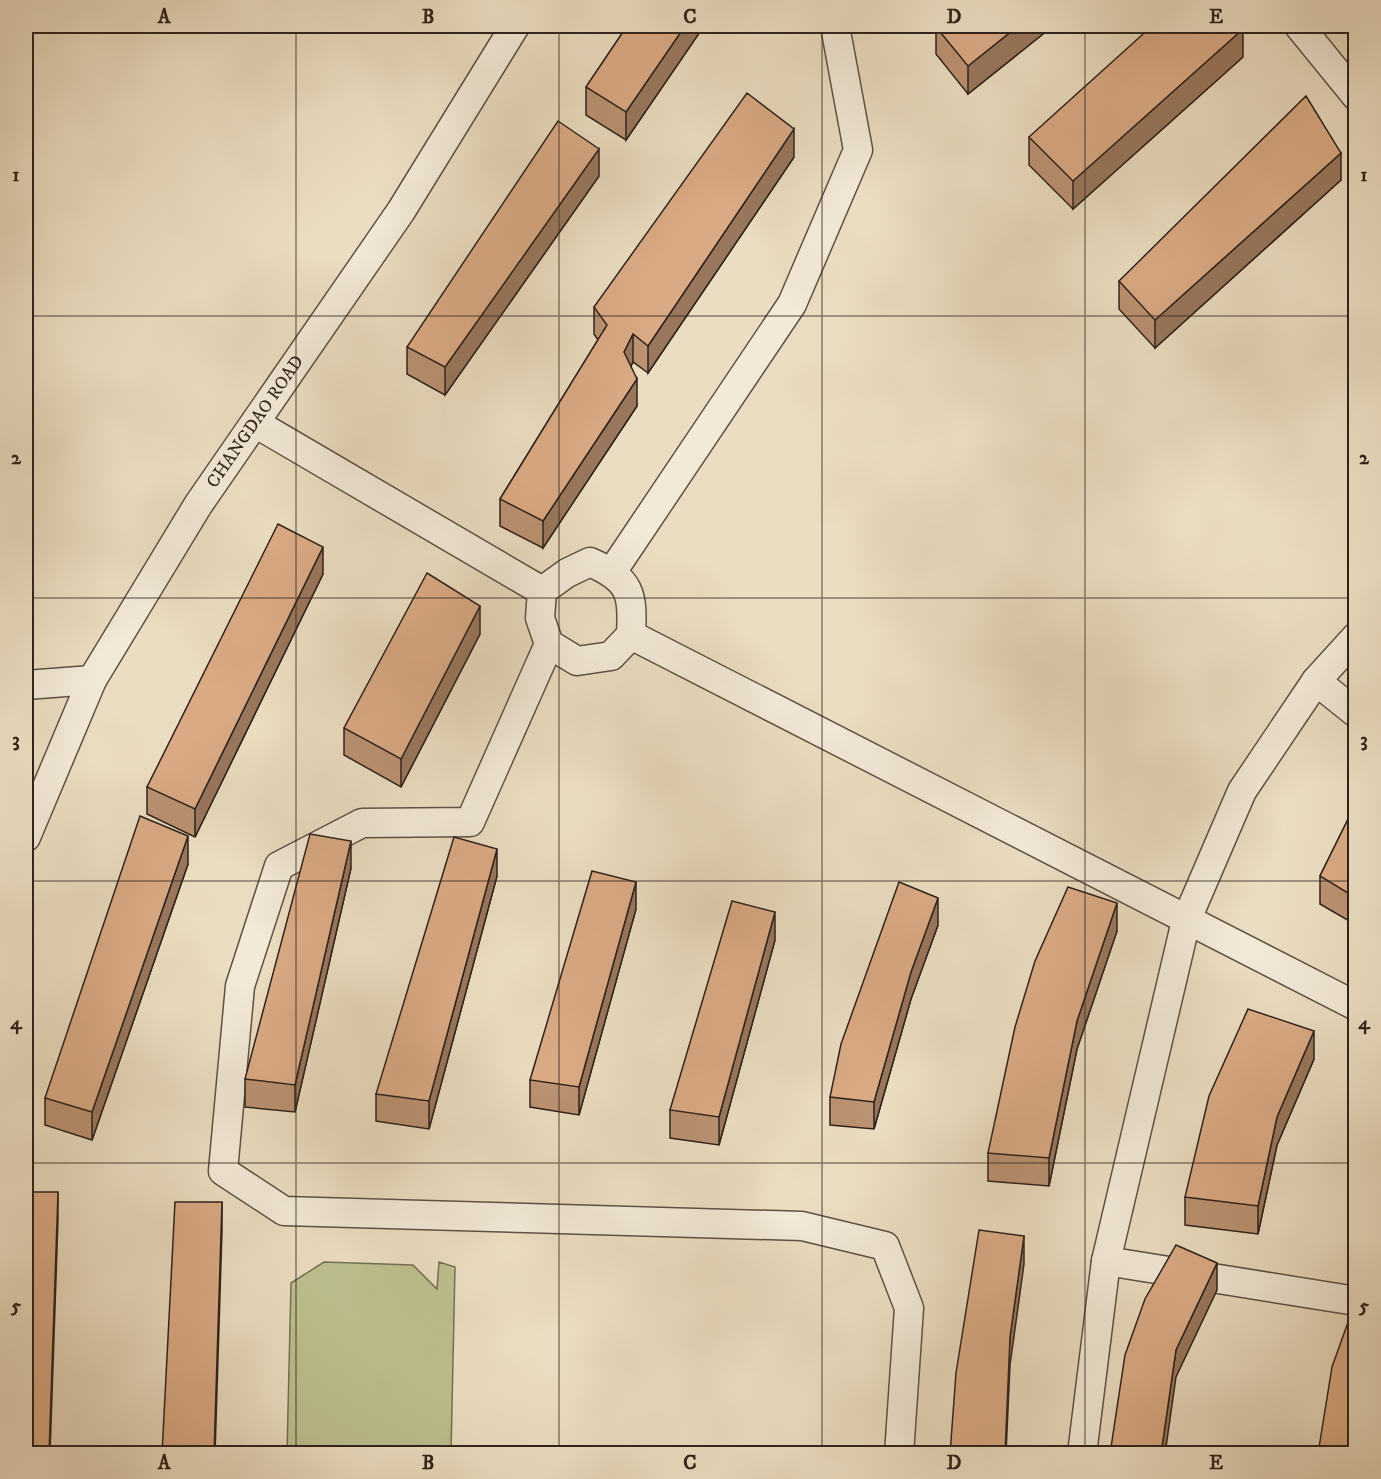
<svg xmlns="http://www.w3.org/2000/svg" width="1381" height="1479" font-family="'IM FELL DW Pica',serif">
	<rect width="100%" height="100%" fill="#ebddc1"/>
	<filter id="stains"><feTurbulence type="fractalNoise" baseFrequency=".00333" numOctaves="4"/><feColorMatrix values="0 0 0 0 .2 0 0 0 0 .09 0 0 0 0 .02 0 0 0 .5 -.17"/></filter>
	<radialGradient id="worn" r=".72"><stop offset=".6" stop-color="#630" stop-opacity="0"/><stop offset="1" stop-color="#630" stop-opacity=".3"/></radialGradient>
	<path fill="#bdbf8e" stroke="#767055" stroke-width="1.5" d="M324 1262 413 1265 437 1289 439 1262 455 1267 451 1453H287L291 1283Z"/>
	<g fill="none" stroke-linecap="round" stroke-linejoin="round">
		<defs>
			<g id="minor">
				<path d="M1299 26 1356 96"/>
				<path d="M255 423 542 591"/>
				<path d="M590 562C631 580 633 593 631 635L611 656 577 661 549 644 540 618 542 591 567 573Z"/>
				<path d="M612 572 792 304 858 150 835 26"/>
				<path d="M631 635 1356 1006"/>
				<path d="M549 644 470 822 362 823 279 866 240 986 223 1171 284 1211 802 1226 885 1246 909 1308 899 1454"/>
				<path d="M1316 681 1356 713"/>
				<path d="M26 685 92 680"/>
				<path id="s1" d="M26 837 92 680 198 505 401 211 515 26"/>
				<path d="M1106 1261 1356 1301"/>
				<path d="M1082 1454 1106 1261 1186 921 1242 791 1316 681 1356 637"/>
			</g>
		</defs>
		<use href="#minor" stroke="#5e5145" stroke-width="31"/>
		<use href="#minor" stroke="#f2e9d7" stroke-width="28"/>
	</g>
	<path fill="#bb9272" stroke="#2f221c" stroke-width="1.5" d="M627 26H704L626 140 586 115V87Z
		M1053 26 968 94 936 54V27Z
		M1243 57 1073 209 1029 165V137Z
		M794 157 648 373 633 362 631 366 637 406 543 548 500 526V499L598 340 594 334V307Z
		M599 176 445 395 407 374V347Z
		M1341 180 1155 348 1119 309V281Z
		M323 574 195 837 147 814V787Z
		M480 634 401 787 344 755V728Z
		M1356 803V925L1320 904V876Z
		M188 864 92 1140 45 1125V1098Z
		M351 868 295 1112 245 1107V1079Z
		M497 876 429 1129 376 1121V1094Z
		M636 909 579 1115 530 1107V1080Z
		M938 925 911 999 874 1129 830 1125V1097Z
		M1117 931 1077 1049 1049 1186 988 1181V1153Z
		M775 940 719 1145 670 1138V1110Z
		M1314 1059 1277 1145 1258 1234 1185 1225V1197Z"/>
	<path fill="#99775d" stroke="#2f221c" stroke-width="1.5" d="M685 26H704L626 140V112Z
		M1018 26H1053L968 94V66Z
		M1243 29V57L1073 209V181Z
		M794 129V157L648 373V346Z
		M599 149V176L445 395V367Z
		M1341 153V180L1155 348V320Z
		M633 334V362L624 379V352Z
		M637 379V406L543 548V521Z
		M323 547V574L195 837V809Z
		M480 606V634L401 787V759Z
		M188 836V864L92 1140V1112Z
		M351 841V868L295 1112V1085Z
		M497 849V876L429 1129V1101Z
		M636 882V909L579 1115V1087Z
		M938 898V925L911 999 874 1129V1102L911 972Z
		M1117 903V931L1077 1049 1049 1186V1158L1077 1021Z
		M775 912V940L719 1145V1117Z
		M1314 1031V1059L1277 1145 1258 1234V1206L1277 1117Z
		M58 1192V1220L50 1454H49Z
		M222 1202V1230L215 1454H214Z
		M1024 1236V1264L1010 1365 1006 1454H1005L1010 1337Z
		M1217 1263V1290L1176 1377 1165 1454H1161L1176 1350Z"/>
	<path fill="#daaa85" stroke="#2f221c" stroke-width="1.5" d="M627 26H685L626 112 586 87Z
		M937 26H1018L968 66 936 27Z
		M1152 26H1240L1243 29 1073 181 1029 137Z
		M747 93 794 129 648 346 633 334 624 352 637 379 543 521 500 499 607 325 594 307Z
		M1306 96 1341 153 1155 320 1119 281Z
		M558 121 599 149 445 367 407 347Z
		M278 524 323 547 195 809 147 787Z
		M427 573 480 606 401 759 344 728Z
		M1356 803V898L1320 876Z
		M140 816 188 836 92 1112 45 1098Z
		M310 834 351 841 295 1085 245 1079Z
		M454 837 497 849 429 1101 376 1094Z
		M592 871 636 882 579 1087 530 1080Z
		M899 882 938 898 911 972 874 1102 830 1097 841 1044Z
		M1068 887 1117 903 1077 1021 1049 1158 988 1153 1015 1027 1035 961Z
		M732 901 775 912 719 1117 670 1110Z
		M1248 1009 1314 1031 1277 1117 1258 1206 1185 1197 1209 1096Z
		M26 1192H58L49 1454H26Z
		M175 1202H222L214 1454H162Z
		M979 1230 1024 1236 1010 1337 1005 1454H950L956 1373Z
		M1176 1245 1217 1263 1176 1350 1161 1454H1110L1125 1355 1145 1299Z
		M1356 1304V1454H1318L1332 1367 1352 1311Z"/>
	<path fill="none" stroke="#2f221c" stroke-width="1.5" stroke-opacity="0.55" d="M296 26V1454M559 26V1454M822 26V1454M1085 26V1454M26 316H1356M26 598H1356M26 881H1356M26 1163H1356"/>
	<g text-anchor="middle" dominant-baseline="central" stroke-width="5" stroke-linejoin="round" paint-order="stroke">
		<g font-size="18" fill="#2f221c" stroke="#f2e9d7">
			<text stroke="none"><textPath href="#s1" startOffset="476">CHANGDAO ROAD</textPath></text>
		</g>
	</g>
	<rect width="1381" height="1479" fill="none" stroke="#ebddc1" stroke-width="66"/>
	<rect x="33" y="33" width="1315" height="1413" fill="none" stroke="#2f221c" stroke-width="2"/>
	<g font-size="20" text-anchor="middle" font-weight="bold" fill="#2f221c">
		<text x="164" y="23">A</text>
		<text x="428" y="23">B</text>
		<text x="690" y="23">C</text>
		<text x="954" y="23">D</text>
		<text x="1216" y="23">E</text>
		<text x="16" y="181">1</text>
		<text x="1364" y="181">1</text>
		<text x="16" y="464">2</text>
		<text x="1364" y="464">2</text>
		<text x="16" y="746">3</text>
		<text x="1364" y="746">3</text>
		<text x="16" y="1029">4</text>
		<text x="1364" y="1029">4</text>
		<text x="16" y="1312">5</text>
		<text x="1364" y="1312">5</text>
		<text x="164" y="1469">A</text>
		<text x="428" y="1469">B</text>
		<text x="690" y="1469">C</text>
		<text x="954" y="1469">D</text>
		<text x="1216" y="1469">E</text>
	</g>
	<rect width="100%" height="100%" filter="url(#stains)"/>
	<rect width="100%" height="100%" fill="url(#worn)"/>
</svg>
